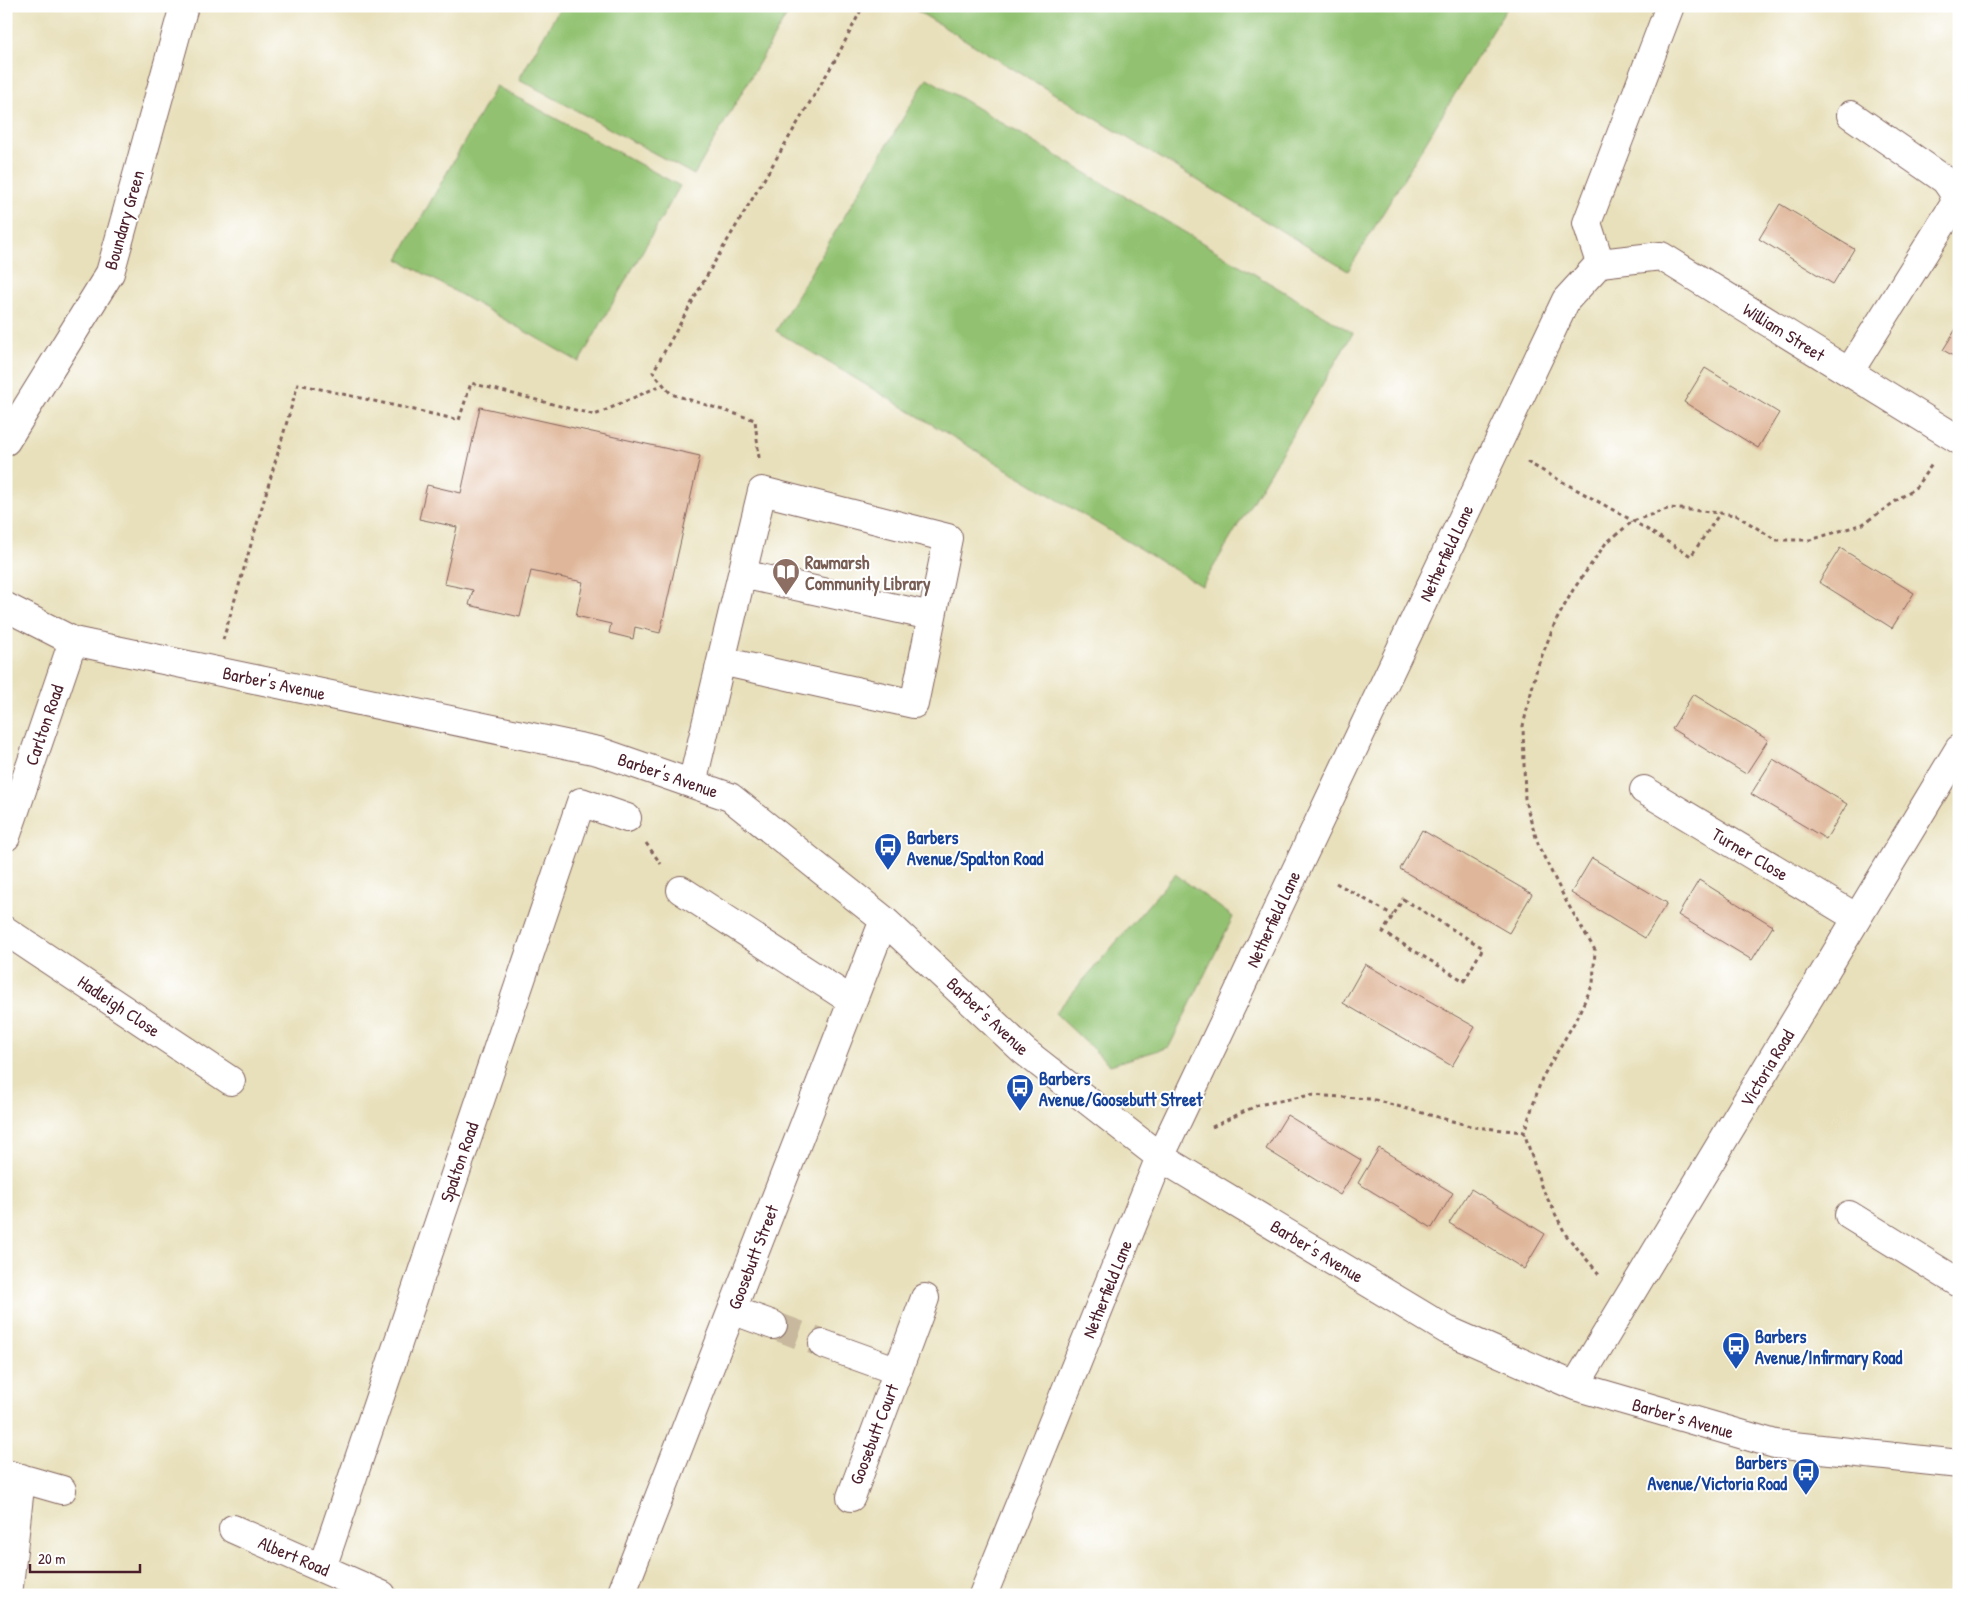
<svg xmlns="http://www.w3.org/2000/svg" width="1965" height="1601" font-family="'Patrick Hand',sans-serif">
	<rect width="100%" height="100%" fill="#fff"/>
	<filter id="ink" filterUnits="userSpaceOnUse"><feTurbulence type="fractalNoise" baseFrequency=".02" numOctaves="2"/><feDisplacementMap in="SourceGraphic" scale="10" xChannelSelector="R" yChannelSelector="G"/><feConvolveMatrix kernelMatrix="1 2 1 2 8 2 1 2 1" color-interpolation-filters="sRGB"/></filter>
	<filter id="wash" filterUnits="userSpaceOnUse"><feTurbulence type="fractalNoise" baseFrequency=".0096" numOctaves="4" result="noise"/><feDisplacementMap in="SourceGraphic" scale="20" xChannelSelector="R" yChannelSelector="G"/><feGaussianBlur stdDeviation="1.12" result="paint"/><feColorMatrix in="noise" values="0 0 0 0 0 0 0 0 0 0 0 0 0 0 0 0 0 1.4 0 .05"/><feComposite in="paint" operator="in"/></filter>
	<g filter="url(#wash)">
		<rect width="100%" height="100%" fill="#e8e0bb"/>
		<path fill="#92c271" stroke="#6e704e" d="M561 6H792L694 175 519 79Z
			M909 6H1508L1348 271Z
			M927 78 1353 333 1202 586 776 331Z
			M496 86 680 186 579 362 398 259Z
			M1175 874 1233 917 1169 1047 1110 1065 1055 1013Z"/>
		<g id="blocks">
			<path fill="#dfb699" d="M1780 204 1854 249 1833 284 1759 239Z
				M1959 324V359L1943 350Z
				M1705 368 1779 413 1758 448 1684 402Z
				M480 407 700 456 660 633 635 627 633 639 609 633 611 624 576 616 583 582 531 571 520 617 469 605 473 590 444 584 457 527 419 519 427 485 461 493Z
				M1840 548 1914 593 1892 628 1819 582Z
				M1693 694 1768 740 1746 774 1672 729Z
				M1773 759 1847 804 1826 839 1751 794Z
				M1422 830 1532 894 1509 933 1400 869Z
				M1592 858 1667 903 1645 938 1571 893Z
				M1699 880 1773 926 1752 960 1678 915Z
				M1365 964 1475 1027 1452 1066 1343 1003Z
				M1287 1115 1361 1160 1340 1195 1266 1149Z
				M1379 1148 1453 1193 1432 1228 1358 1183Z
				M1471 1189 1545 1234 1524 1269 1449 1223Z"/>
		</g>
	</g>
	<g filter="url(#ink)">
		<use href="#blocks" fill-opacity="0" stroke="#81635d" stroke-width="1"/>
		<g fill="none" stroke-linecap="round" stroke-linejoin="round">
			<path stroke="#c8b99e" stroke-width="28" stroke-dasharray="28 14" stroke-linecap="butt" d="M773 1325 823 1344"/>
			<defs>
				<path id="minor" d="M1600 263 1661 256 1959 440
					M1600 263 1587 223 1670 6
					M1849 372 1956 202 1952 190 1945 180 1851 115
					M6 441 110 273 184 6
					M742 574 931 616
					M6 607 73 641 598 751 730 797 884 920 1024 1051 1160 1157 1447 1330 1575 1386 1775 1444 1959 1464
					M692 784C715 686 738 589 762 491L948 538 914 704 721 661
					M1644 790 1857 918
					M6 837 73 641
					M681 890 852 1001
					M6 931 231 1081
					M1849 1215 1959 1283
					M732 1310 773 1325
					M823 1344 898 1371
					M1575 1386 1959 749
					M6 1474 62 1490
					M851 1497 925 1298
					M233 1529 382 1595
					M322 1568 581 802 627 818
					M8 1595 21 1478
					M621 1595 884 920
					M983 1595 1160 1157 1566 300 1600 263"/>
			</defs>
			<use href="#minor" stroke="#81635d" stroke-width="30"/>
			<path stroke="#81635d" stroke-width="3" stroke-dasharray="4 4" stroke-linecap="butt" d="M759 458 755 420 671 394 653 372 714 263 837 57 863 6
				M1527 462 1633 521 1691 556 1720 513
				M223 640 298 384 459 420 471 383 595 415 664 384
				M646 843 661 864
				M1336 883 1393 915
				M1403 899 1483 948 1464 981 1383 932Z
				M1212 1127 1258 1105 1311 1095 1371 1099 1474 1127 1524 1132
				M1599 1274 1566 1235 1541 1186 1524 1132 1542 1078 1574 1023 1593 984 1595 950 1566 901 1539 847 1525 801 1523 726 1537 668 1555 623 1573 590 1606 543 1633 521 1670 508 1720 513 1736 515 1776 540H1810L1863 524 1916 487 1933 463"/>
			<use href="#minor" stroke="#fff" stroke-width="28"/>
		</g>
	</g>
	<defs>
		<symbol id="library-pin" viewBox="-11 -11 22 30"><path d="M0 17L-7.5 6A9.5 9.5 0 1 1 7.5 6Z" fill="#8d6e63" stroke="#fff"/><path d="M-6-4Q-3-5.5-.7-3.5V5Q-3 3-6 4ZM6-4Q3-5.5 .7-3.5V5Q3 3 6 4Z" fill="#fff"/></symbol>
		<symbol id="bus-pin" viewBox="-11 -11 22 30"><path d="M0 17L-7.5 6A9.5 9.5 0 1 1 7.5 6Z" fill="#1a4fb4" stroke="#fff"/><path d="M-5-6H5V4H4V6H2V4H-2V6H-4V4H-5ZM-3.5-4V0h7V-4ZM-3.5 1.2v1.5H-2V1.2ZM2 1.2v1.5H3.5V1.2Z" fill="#fff"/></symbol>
	</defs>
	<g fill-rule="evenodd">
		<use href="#library-pin" x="770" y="556" width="32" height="43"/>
		<use href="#bus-pin" x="872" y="831" width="32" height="43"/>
		<use href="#bus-pin" x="1004" y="1072" width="32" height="43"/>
		<use href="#bus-pin" x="1720" y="1330" width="32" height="43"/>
		<use href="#bus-pin" x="1790" y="1456" width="32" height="43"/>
	</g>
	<g text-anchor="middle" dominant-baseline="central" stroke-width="4" stroke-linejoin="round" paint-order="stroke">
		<g font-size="18" fill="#4a1f2b" stroke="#fff">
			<text transform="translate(124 220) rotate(-74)">Boundary Green</text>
			<text transform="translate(1784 332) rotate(32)">William Street</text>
			<text transform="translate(1446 553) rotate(-65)">Netherfield Lane</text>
			<text transform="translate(274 683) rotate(12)">Barber's Avenue</text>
			<text transform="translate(44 725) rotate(-71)">Carlton Road</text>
			<text transform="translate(668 775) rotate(19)">Barber's Avenue</text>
			<text transform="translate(1750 854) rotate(31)">Turner Close</text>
			<text transform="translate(1273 919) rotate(-65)">Netherfield Lane</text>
			<text transform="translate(119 1006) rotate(34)">Hadleigh Close</text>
			<text transform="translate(988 1016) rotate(43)">Barber's Avenue</text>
			<text transform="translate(1767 1068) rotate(-59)">Victoria Road</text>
			<text transform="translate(459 1162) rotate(-71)">Spalton Road</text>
			<text transform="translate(1317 1251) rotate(31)">Barber's Avenue</text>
			<text transform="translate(753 1257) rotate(-69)">Goosebutt Street</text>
			<text transform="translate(1107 1289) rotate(-68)">Netherfield Lane</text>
			<text transform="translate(1683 1418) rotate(16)">Barber's Avenue</text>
			<text transform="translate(874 1434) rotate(-69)">Goosebutt Court</text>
			<text transform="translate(294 1556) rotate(23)">Albert Road</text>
		</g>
		<g font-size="18" font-weight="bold" fill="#785e54" stroke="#fff" text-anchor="start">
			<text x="805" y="562">Rawmarsh<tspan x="805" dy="21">Community Library</tspan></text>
		</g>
		<g font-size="18" font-weight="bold" fill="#164399" stroke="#fff" text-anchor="start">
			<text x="907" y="837">Barbers<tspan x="907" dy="21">Avenue/Spalton Road</tspan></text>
			<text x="1039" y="1078">Barbers<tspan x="1039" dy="21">Avenue/Goosebutt Street</tspan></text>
			<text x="1755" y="1336">Barbers<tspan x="1755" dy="21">Avenue/Infirmary Road</tspan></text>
			<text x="1787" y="1462" text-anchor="end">Barbers<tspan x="1787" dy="21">Avenue/Victoria Road</tspan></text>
		</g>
	</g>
	<rect width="1965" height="1601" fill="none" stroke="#fff" stroke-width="25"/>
	<path d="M30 1564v8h110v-8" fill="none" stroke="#4a1f2b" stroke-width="2.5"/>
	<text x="38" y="1564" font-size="15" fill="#4a1f2b" stroke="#ffffff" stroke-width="4" paint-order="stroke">20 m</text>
</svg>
